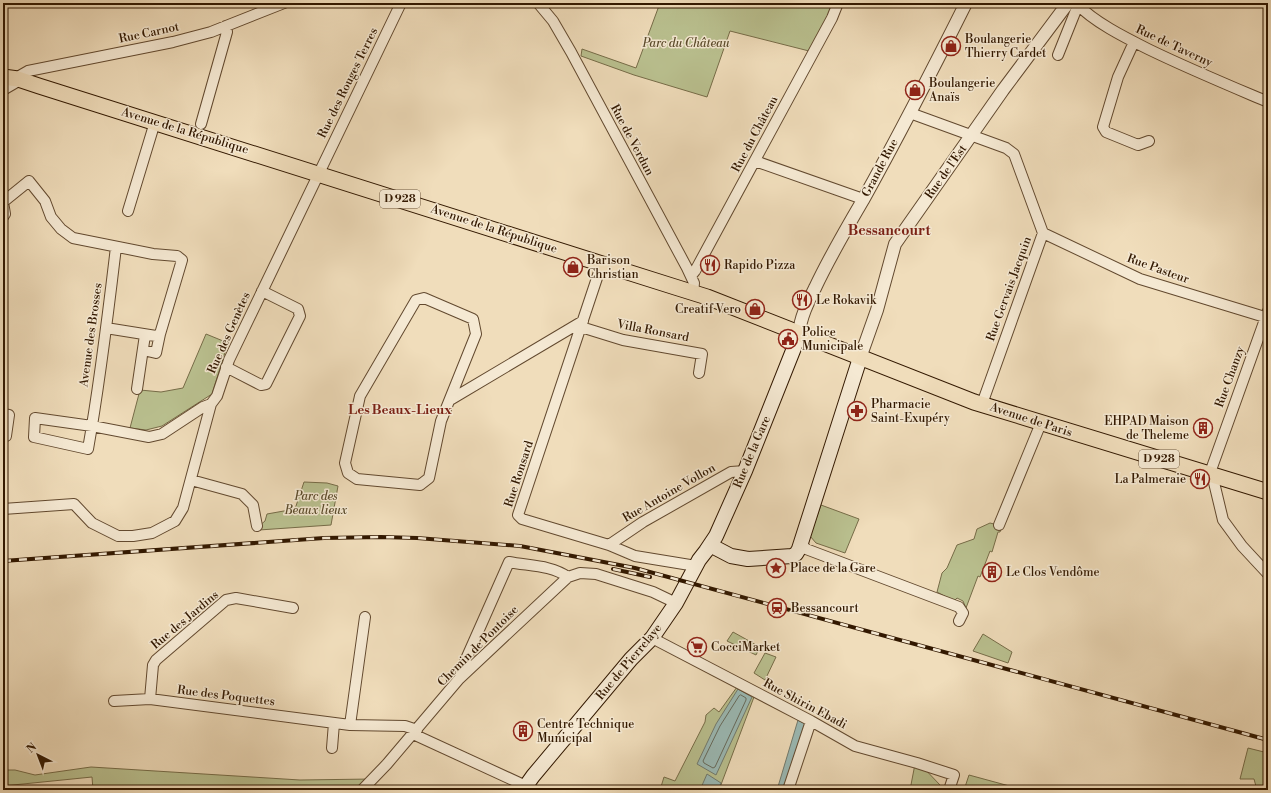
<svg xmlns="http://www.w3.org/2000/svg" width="1271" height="793" font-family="'Libre Bodoni',serif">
	<rect width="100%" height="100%" fill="#f0ddbb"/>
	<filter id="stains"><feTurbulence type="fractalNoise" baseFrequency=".005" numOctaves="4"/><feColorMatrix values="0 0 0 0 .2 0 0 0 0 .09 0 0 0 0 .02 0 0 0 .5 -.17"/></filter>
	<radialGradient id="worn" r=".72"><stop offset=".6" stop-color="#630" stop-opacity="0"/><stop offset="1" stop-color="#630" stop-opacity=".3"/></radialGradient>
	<path fill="#bac190" stroke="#766c48" d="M660 3H838L813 52 730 31 707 97 634 75 581 56 582 49 636 68Z
		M206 334 228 343 212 394 162 426 146 430 130 428 140 390 161 392 183 388Z
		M304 482 327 483 338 486 331 525 259 530V526L265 521 267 514 295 509Z
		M821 505 859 519 845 553 816 543 810 536Z
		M990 523 1002 526 1000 532H998L992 552 990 551 980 577 978 576 966 608 963 601 957 598 954 601 937 592 942 573 947 568 957 545 974 539 977 529Z
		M733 632 760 647 756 655 727 641Z
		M983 634 1012 652 1008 663 973 651Z
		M765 653 776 657 765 680 754 673Z
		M737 687 754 697 719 790H660L664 777 675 781 705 722 706 715 714 708 719 712Z
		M1248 748 1268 753V790H1257L1254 779H1240Z
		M915 764H920L940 785 938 790H910Z
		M91 767 300 780 372 779 362 790H93L92 777 3 786V770H15L35 775Z
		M969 775 1024 790H964Z"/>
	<path fill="#9bbbb7" stroke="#717a6e" d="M738 689 752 697 716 775 697 764 716 724Z
		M798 720 806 724 784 790H777Z
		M707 774 721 783 718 790H700Z"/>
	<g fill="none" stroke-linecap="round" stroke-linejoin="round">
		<path stroke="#666a5c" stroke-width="1" d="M741 695 746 698V700L715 767 713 768 704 763 703 761 720 726 739 696Z"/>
		<defs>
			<path id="minor" d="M538 3 553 21 571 52 687 268 694 283 693 293
				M1076 3C1094 22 1124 37 1148 49 1187 68 1228 85 1268 102
				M1134 42 1118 77 1103 127 1106 132 1138 145 1149 141
				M1058 55 1078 5
				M3 90 15 83 21 75 28 71 173 42 211 32 284 3
				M910 113 1006 148 1014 154 1043 233 982 404
				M201 124 227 32 226 26
				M755 161 863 199
				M3 202 29 181 45 201 51 217 61 229 73 238 153 254 177 256 182 260 160 334 156 336 106 328
				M128 211 155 122
				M3 217 5 214 3 202
				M1043 233 1140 279 1268 318
				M116 247C108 315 100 382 88 449L34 437 35 418 92 426 149 437 162 434 203 407 211 404
				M602 263 518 515 522 519 609 545 635 556 696 566
				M691 276 695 271 832 18 838 3
				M424 298 473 319 476 334 441 421 429 478 420 485 357 479 348 473 345 463 360 396 416 300Z
				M1268 311 1211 470 1223 520 1242 546 1268 574
				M581 327 623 340 702 354 699 373
				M143 350 156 353 160 334
				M226 367 261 385 266 384 300 316 298 309 262 291
				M137 389 145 335
				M450 400 583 321
				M3 414 9 415 6 436H3
				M191 480 242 494 253 505 257 526
				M3 509 74 504 92 523 118 536H133L152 533 175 521 183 508 211 404 217 396 229 360 401 3
				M999 525 1041 423
				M801 543 806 549 959 607 963 613 959 621
				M609 545 643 522 731 472 745 471
				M652 638 811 721 855 746 917 763 954 775 949 790
				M460 678 466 659 509 562C529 566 551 565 568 577
				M150 699 153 665 156 660 226 600 236 598 293 608
				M114 701 150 699 350 725 405 726 417 730
				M350 725 365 617
				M413 734 526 786
				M332 748 334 723
				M362 790 387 764 459 679 568 577 580 573 596 574 653 592 676 603
				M788 790 811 721"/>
			<path id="tertiary" d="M799 334C800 318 808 302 815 288 829 258 846 229 863 200 899 135 933 69 966 3
				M860 358 877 310 895 244 1003 90 1068 3"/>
			<path id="secondary" d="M710 545 731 556 748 559 792 556 796 554 799 549 860 358
				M523 790 533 776 631 659 652 638 676 603 699 560 706 551 716 536 745 471 796 343 799 334"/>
			<path id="primary" d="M3 77 18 79 39 86 675 287 707 297 974 402 1268 492"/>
		</defs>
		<use href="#minor" stroke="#62492f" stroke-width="12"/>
		<use href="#tertiary" stroke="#62492f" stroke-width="14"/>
		<use href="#secondary" stroke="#321800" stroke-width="16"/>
		<use href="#primary" stroke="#321800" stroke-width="17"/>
		<use href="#minor" stroke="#f5e9d3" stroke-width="10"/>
		<use href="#tertiary" stroke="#f5e9d3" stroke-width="12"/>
		<use href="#secondary" stroke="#f5e9d3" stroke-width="14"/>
		<use href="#primary" stroke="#f0ddbb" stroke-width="15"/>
		<defs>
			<path id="rail" d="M3 561 324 538 381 537 417 538 520 546 635 568 1268 740
				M613 569 650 577"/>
		</defs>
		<use href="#rail" stroke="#321800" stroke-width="4"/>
		<use href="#rail" stroke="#f5e9d3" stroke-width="2.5" stroke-dasharray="8" stroke-linecap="butt"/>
	</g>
	<defs>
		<symbol id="shop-ring" viewBox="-11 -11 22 22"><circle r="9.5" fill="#f5e9d3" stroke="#8f2418" stroke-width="1.5"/><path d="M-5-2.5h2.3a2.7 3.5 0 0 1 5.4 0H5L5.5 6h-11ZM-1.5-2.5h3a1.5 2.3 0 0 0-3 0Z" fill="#8f2418"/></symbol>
		<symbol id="restaurant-ring" viewBox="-11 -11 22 22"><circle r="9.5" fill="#f5e9d3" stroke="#8f2418" stroke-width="1.5"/><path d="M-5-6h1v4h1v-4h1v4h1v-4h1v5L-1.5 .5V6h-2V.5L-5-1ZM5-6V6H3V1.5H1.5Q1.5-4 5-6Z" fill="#8f2418"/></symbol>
		<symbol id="civic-ring" viewBox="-11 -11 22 22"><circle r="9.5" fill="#f5e9d3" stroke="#8f2418" stroke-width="1.5"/><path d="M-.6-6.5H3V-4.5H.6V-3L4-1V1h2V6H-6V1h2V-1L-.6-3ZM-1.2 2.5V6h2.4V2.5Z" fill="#8f2418"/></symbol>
		<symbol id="pharmacy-ring" viewBox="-11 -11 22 22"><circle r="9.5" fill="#f5e9d3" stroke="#8f2418" stroke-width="1.5"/><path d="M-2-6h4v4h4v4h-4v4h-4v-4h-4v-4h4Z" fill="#8f2418"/></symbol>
		<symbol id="building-ring" viewBox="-11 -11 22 22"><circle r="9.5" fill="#f5e9d3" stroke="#8f2418" stroke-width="1.5"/><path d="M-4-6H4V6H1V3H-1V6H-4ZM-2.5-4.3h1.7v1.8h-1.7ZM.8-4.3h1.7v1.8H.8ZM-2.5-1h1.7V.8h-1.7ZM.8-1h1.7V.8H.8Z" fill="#8f2418"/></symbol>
		<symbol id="sight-ring" viewBox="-11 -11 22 22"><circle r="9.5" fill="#f5e9d3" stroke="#8f2418" stroke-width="1.5"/><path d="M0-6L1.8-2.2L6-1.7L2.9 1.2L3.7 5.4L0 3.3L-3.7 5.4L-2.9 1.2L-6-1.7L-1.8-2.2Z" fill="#8f2418"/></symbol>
		<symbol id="station-ring" viewBox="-11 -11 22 22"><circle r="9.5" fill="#f5e9d3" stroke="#8f2418" stroke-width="1.5"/><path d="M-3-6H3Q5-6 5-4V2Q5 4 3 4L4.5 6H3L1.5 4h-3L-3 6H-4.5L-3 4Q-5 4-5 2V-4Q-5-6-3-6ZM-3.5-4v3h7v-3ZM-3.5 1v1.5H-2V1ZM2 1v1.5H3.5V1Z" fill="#8f2418"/></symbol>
		<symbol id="supermarket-ring" viewBox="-11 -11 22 22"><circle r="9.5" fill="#f5e9d3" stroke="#8f2418" stroke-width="1.5"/><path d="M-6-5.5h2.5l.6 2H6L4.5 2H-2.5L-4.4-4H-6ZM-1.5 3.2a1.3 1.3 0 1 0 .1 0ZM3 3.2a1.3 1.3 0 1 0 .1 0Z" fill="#8f2418"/></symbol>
	</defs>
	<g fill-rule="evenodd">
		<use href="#shop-ring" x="940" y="35" width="22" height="22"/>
		<use href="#shop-ring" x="904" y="79" width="22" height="22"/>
		<use href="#restaurant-ring" x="699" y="254" width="22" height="22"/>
		<use href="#shop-ring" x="562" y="256" width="22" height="22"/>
		<use href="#restaurant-ring" x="791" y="289" width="22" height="22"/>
		<use href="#shop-ring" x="744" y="298" width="22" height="22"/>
		<use href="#civic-ring" x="777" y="328" width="22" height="22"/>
		<use href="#pharmacy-ring" x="846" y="400" width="22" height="22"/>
		<use href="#building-ring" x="1192" y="417" width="22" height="22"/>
		<use href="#restaurant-ring" x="1189" y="468" width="22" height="22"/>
		<use href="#sight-ring" x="765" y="557" width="22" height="22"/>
		<use href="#building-ring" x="981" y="561" width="22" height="22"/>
		<use href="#station-ring" x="766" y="597" width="22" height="22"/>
		<use href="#supermarket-ring" x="686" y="636" width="22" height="22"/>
		<use href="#building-ring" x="512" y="720" width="22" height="22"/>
	</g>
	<g text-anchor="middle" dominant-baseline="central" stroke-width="3" stroke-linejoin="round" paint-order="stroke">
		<g fill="#f5e9d3" stroke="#6c573f" stroke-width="1">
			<rect x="380" y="190" width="40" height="18" rx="3"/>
			<rect x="1139" y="450" width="40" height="18" rx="3"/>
		</g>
		<g font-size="11" font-weight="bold" fill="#321800">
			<text x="400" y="199">D 928</text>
			<text x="1159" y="459">D 928</text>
		</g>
		<g font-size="12" fill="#321800" stroke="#f5e9d3">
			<text transform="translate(149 33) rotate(-12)">Rue Carnot</text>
			<text transform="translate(1174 46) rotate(25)">Rue de Taverny</text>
			<text transform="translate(348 83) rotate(-64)">Rue des Rouges Terres</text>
			<text transform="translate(185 131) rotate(17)">Avenue de la République</text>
			<text transform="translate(755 134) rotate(-62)">Rue du Château</text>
			<text transform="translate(632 140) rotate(62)">Rue de Verdun</text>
			<text transform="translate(880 168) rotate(-62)">Grande Rue</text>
			<text transform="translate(946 172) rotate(-55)">Rue de l'Est</text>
			<text transform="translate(494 229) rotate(18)">Avenue de la République</text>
			<text transform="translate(1158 269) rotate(20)">Rue Pasteur</text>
			<text transform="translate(1009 289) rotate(-70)">Rue Gervais Jacquin</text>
			<text transform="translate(653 331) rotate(11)">Villa Ronsard</text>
			<text transform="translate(229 333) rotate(-66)">Rue des Genètes</text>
			<text transform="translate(91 335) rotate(-82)">Avenue des Brosses</text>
			<text transform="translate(1230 377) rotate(-70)">Rue Chanzy</text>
			<text transform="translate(1031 420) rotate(18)">Avenue de Paris</text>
			<text transform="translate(752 452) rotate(-67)">Rue de la Gare</text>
			<text transform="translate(519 474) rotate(-72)">Rue Ronsard</text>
			<text transform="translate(669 493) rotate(-30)">Rue Antoine Vollon</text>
			<text transform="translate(185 620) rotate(-40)">Rue des Jardins</text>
			<text transform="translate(478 646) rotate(-45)">Chemin de Pontoise</text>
			<text transform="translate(629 662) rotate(-50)">Rue de Pierrelaye</text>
			<text transform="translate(226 696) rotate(7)">Rue des Poquettes</text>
			<text transform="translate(805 704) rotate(28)">Rue Shirin Ebadi</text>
		</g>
		<g font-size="12" fill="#321800" stroke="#f5e9d3" text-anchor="start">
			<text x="965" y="39">Boulangerie<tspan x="965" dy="14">Thierry Cardet</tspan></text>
			<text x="929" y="83">Boulangerie<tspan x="929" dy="14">Anaïs</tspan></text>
			<text x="587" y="260">Barison<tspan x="587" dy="14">Christian</tspan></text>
			<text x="724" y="265">Rapido Pizza</text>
			<text x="816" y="300">Le Rokavik</text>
			<text x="741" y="309" text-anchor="end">Creatif Vero</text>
			<text x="802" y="332">Police<tspan x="802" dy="14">Municipale</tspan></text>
			<text x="871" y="404">Pharmacie<tspan x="871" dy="14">Saint-Exupéry</tspan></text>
			<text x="1189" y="421" text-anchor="end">EHPAD Maison<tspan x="1189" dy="14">de Theleme</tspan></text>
			<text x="1186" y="479" text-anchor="end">La Palmeraie</text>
			<text x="790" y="568">Place de la Gare</text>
			<text x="1006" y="572">Le Clos Vendôme</text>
			<text x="791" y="608">Bessancourt</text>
			<text x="711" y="647">CocciMarket</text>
			<text x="537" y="724">Centre Technique<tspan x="537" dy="14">Municipal</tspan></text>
		</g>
		<g font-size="12" font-style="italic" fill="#5b4b2b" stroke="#f5e9d3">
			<text x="686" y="43">Parc du Château</text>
			<text x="316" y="496">Parc des<tspan x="316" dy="14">Beaux lieux</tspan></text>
		</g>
		<g font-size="13" font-weight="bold" fill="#7a1f14" stroke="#f5e9d3">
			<text x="400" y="410">Les Beaux-Lieux</text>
		</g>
		<g font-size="14" font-weight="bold" fill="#7a1f14" stroke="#f5e9d3">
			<text x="889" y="231">Bessancourt</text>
		</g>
	</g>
	<rect width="1271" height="793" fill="none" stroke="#f0ddbb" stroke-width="16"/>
	<rect x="4" y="4" width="1263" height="785" fill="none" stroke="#321800" stroke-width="2"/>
	<rect x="8" y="8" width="1255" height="777" fill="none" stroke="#321800"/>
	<g transform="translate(38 755) rotate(318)" stroke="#f5e9d3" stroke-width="3" paint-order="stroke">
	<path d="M0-3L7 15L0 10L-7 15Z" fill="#321800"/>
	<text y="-6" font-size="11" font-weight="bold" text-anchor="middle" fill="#321800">N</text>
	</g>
	<rect width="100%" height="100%" filter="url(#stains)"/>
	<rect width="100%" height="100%" fill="url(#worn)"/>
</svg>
